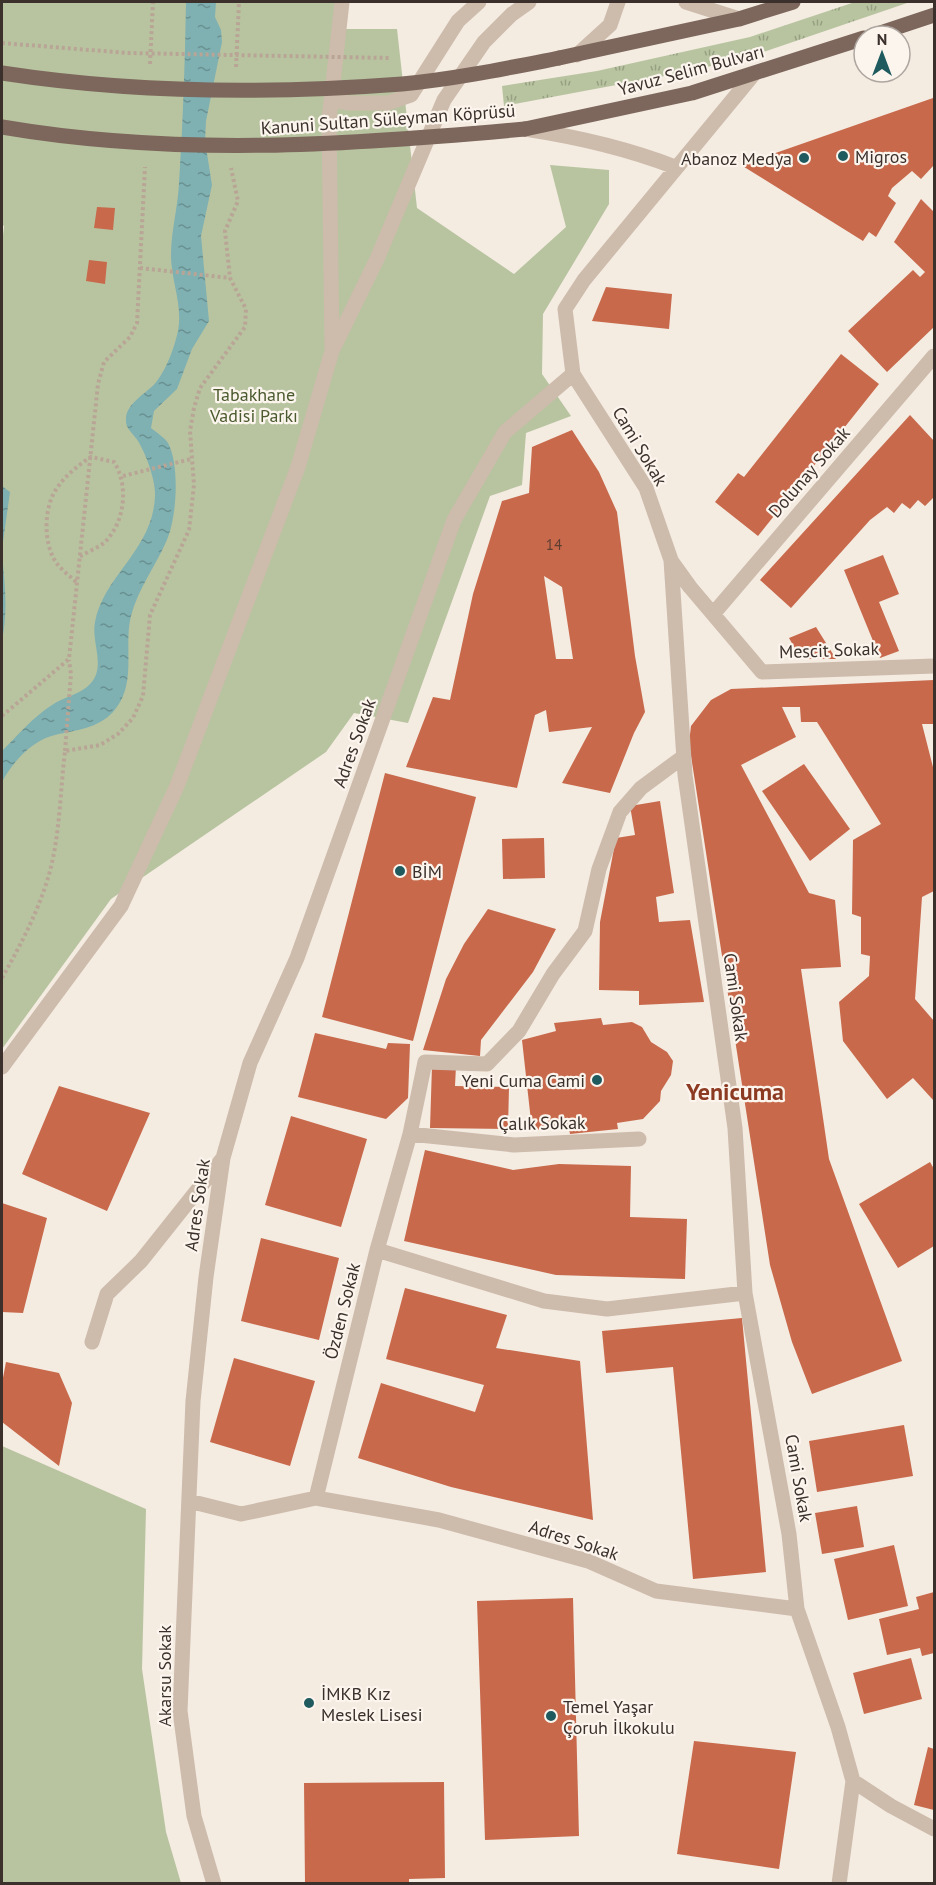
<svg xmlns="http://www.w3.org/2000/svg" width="936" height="1885" font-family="'PT Sans',sans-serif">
	<defs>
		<pattern id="grass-tufts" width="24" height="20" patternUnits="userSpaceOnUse" patternTransform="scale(1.5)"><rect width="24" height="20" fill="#b8c4a0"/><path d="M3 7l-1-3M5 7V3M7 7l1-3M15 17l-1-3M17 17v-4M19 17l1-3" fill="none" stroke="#97a083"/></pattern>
		<pattern id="water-ripples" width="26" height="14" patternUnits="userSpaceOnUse" patternTransform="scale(1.5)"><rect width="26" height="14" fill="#7fb0b2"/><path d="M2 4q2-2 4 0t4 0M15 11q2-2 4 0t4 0" fill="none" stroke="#699091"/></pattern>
	</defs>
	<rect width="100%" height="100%" fill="#f4ebe1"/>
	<path fill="url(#grass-tufts)" d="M855 2H910L755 55 691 71 504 106 502 86 597 71 750 37Z"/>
	<path fill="#b8c4a0" d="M2 2H337L332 29H397L417 208 514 274 566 227 550 165 609 170V204L543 314 542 374 571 416 526 433 522 485 490 496 408 723 354 713 326 752 111 899 2 1049V245L4 226 2 225Z
		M2 1446 146 1509 142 1669 166 1832 181 1883H2Z"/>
	<path fill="url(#water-ripples)" d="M186 2H216L215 17 221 30 222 42 206 121 205 141 212 185 201 236 209 321 192 349 177 389 154 411 151 428C157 433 164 437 168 443 180 465 177 519 166 542 155 567 138 589 131 616 123 648 138 684 113 712 97 729 76 730 55 735 32 740 12 763 2 782V751C17 736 33 717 52 705 63 697 82 694 91 683 106 666 91 642 95 622 104 575 153 550 155 496 156 481 146 454 138 441 132 432 125 429 126 418 127 402 148 393 157 381 168 366 174 348 178 331 183 305 171 281 171 255 171 231 178 207 179 183 183 122 185 62 186 2Z
		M2 486 10 492 2 549Z
		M2 555C5 583 8 612 2 640Z"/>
	<path fill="#c8694b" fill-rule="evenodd" d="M933 98 934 165 921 179 912 171 892 188 888 196 896 203 876 237 869 232 863 241 741 165Z
		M921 199 934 212V327L887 372 848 331 913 270 920 277 925 272 894 242Z
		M97 207 115 208 113 230 94 228Z
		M89 260 107 262 105 284 86 281Z
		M606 287 672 294 669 329 592 321Z
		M841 354 879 384 758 536 715 502 738 473 744 477Z
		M910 415 934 441V497L925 506 918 500 910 509 902 503 894 513 887 507 870 520 791 608 760 580Z
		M572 430 599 472 617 512 635 656 645 712 634 733 610 793 562 783 592 727 549 732 546 710 535 715 517 788 406 767 433 697 450 700 473 594 502 501 529 493 532 447ZM544 576 562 587 573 659H556Z
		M883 555 899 594 879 602 899 651 880 658 844 570Z
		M816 627 836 659H801L789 638Z
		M934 680V724H922L934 771V891L922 897 915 999 934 1021V1101L913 1078 887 1099 843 1041 839 1002 869 976 870 956 861 954V917L852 914 853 840 881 824 817 722H801L800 707H782L796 737 741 765 809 893 835 900 841 967 801 969 817 1077 829 1159 902 1361 812 1394 792 1342 770 1265 689 743 691 726 711 700 731 689Z
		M804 764 850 829 810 861 762 791Z
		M385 773 476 797 413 1041 322 1017Z
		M660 801 674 893 656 897 659 922 690 920 704 1002 639 1005V991L599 990 600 922 616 838 635 835 630 806Z
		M544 838 545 878 503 879 502 839Z
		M488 909 556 929 533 972 481 1040 480 1056 423 1050 446 979 464 944Z
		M601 1018 603 1025 632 1022 642 1027 651 1042 667 1052 673 1061 671 1075 661 1091 660 1101 643 1119 617 1123 618 1129 570 1134 569 1128 532 1130 522 1040 556 1031 554 1023Z
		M315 1033 386 1049 388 1043 410 1044 408 1098 386 1119 298 1097Z
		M432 1066H456L455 1086 509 1087 508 1129 430 1128Z
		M59 1086 150 1113 107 1211 22 1174Z
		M291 1116 367 1139 341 1227 265 1205Z
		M425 1150 513 1170 559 1164 631 1166 630 1217 687 1219 685 1279 556 1275 404 1241Z
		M930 1162 934 1169V1246L898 1268 859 1204Z
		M2 1203 47 1218 23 1313 2 1312Z
		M261 1238 339 1258 319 1340 241 1321Z
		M405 1288 507 1315 496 1348 580 1361 593 1520 451 1487 358 1458 381 1383 475 1412 484 1385 386 1359Z
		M742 1318 766 1572 693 1579 673 1367 606 1373 602 1331Z
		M234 1358 315 1381 290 1466 210 1442Z
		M6 1362 59 1373 72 1403 59 1466 2 1422V1383Z
		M904 1425 913 1476 817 1492 809 1441Z
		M857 1506 864 1547 822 1554 815 1513Z
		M894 1545 908 1606 848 1620 834 1559Z
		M934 1592V1653L922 1656 920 1648 887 1655 879 1619 919 1609 916 1597Z
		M573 1598 579 1836 485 1840 477 1601Z
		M911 1658 922 1699 864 1714 853 1673Z
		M694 1741 796 1752 779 1869 677 1854Z
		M928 1747 934 1749V1810L914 1805Z
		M444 1782 445 1878 409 1879V1884H305L304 1783Z"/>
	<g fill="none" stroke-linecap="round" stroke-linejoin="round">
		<path stroke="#b9a596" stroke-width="4" stroke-dasharray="3 3" stroke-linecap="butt" d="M150 64 153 2
			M236 67 239 2
			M140 268 230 278
			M123 476 191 459
			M76 582C70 576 63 571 58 565 44 548 43 513 54 493 62 478 77 466 91 457L114 462C129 485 125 522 105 542 98 548 87 552 79 557
			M2 716 69 659 98 384 104 362 130 337 137 323 145 167
			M65 751 71 674 69 660
			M2 978C20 946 37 914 48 878 60 838 60 793 65 751L100 745 118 734 133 718 143 696 150 615 189 530 194 485 190 431 194 408 200 388 245 327 246 309 230 278 225 231 238 201 231 168"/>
		<path stroke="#cdbbac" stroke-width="15" d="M686 2 739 19
			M577 55 610 25 618 2
			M753 75 584 280 565 309 573 374 646 488 671 560 685 775 735 1128 745 1293 789 1534 797 1609 838 1727 853 1781 839 1884
			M332 100 349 103H388L411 95 458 21 479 2
			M525 129C578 137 626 148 675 167
			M332 348 329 119 342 2
			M672 562 690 587 762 672 934 666
			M714 613 934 356
			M2 1067 121 906 177 786 298 467 332 351 377 259 444 100 484 42 512 14 529 2
			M410 1134 514 1145 639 1139
			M377 1250 544 1301 607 1309 745 1293
			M92 1342 107 1294 141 1261 223 1158
			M316 1498 377 1250 410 1134 425 1062 487 1064 519 1031 553 974 585 931 599 869 620 812 641 788 683 757
			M189 1501 241 1514 316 1498 439 1520 588 1561 656 1591 797 1609
			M853 1781 891 1806 934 1829
			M214 1884 194 1816 180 1711 193 1401 206 1277 223 1158 250 1063 297 958 454 520 505 432 573 374"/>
		<path stroke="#7d675c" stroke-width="15" d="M871 36 934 15
			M559 58 739 19 793 2
			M525 129 692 93 864 38"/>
		<path stroke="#b9a596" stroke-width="4" stroke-dasharray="3 3" stroke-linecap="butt" d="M2 43 128 53 390 58"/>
		<path stroke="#7d675c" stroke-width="15" d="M2 73C132 93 270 94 402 84 455 79 508 68 559 58
			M2 127C178 157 349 145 525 129"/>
	</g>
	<g fill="#1f5a5e" stroke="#fbf5ee" stroke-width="2">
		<circle cx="843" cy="156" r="6"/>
		<circle cx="804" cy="158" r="6"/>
		<circle cx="400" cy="871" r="6"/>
		<circle cx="597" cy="1080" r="6"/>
		<circle cx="309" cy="1703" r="6"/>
		<circle cx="551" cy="1716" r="6"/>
	</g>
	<g text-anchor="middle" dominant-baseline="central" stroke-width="4.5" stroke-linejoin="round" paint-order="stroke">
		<g font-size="15" fill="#5e3e33">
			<text x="554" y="544">14</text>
		</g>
		<g font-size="18" fill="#3b302b" stroke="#fbf5ee">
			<text transform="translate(691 70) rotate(-15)">Yavuz Selim Bulvarı</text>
			<text transform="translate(388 119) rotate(-4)">Kanuni Sultan Süleyman Köprüsü</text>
			<text transform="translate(640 446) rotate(59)">Cami Sokak</text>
			<text transform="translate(809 472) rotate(-49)">Dolunay Sokak</text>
			<text transform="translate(829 650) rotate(-2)">Mescit Sokak</text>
			<text transform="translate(354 743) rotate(-70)">Adres Sokak</text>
			<text transform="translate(736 997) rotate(82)">Cami Sokak</text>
			<text transform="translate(542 1123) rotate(-1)">Çalık Sokak</text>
			<text transform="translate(197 1205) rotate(-82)">Adres Sokak</text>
			<text transform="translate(342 1311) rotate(-76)">Özden Sokak</text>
			<text transform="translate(799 1478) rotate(80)">Cami Sokak</text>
			<text transform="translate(574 1540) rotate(18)">Adres Sokak</text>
			<text transform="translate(164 1676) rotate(-90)">Akarsu Sokak</text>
		</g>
		<g font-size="18" fill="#3b302b" stroke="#fbf5ee" text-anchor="start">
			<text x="855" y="156">Migros</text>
			<text x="792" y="158" text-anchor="end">Abanoz Medya</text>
			<text x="412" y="871">BİM</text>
			<text x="585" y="1080" text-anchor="end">Yeni Cuma Cami</text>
			<text x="321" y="1693">İMKB Kız<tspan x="321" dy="21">Meslek Lisesi</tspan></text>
			<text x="563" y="1706">Temel Yaşar<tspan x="563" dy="21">Çoruh İlkokulu</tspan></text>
		</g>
		<g font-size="18" fill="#4a5a2e" stroke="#fbf5ee">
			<text x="254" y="394">Tabakhane<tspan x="254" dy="21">Vadisi Parkı</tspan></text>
		</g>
		<g font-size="24" font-weight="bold" fill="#8c3b22" stroke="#fbf5ee">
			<text x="735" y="1091">Yenicuma</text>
		</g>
	</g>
	<rect width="936" height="1885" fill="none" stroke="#3b302b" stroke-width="6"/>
	<g transform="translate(882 54)"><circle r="28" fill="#fbf5ee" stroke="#aea6a0" stroke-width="1.5"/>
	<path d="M0-4.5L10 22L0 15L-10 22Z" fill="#1f5a5e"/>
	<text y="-9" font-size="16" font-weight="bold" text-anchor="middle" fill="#3b302b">N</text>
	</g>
</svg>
